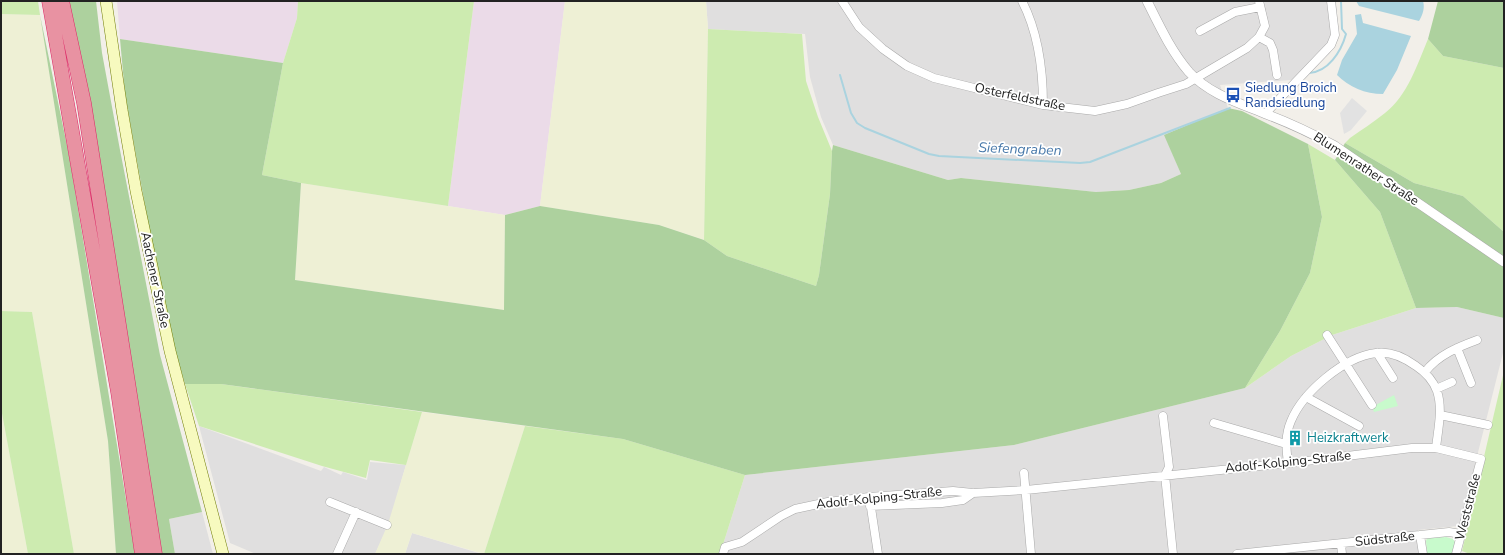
<svg xmlns="http://www.w3.org/2000/svg" width="1505" height="555" font-family="'Nunito Sans',sans-serif">
	<rect width="100%" height="100%" fill="#f2efe9"/>
	<path fill="#e0dfdf" d="M706 1H1336L1338 39 1330 53 1305 79 1220 85 1228 108 1165 135 1181 174 1161 183 1129 190 1096 192 961 178 948 180 833 145 821 117 810 77 805 34 708 29Z
		M1457 307 1504 318V349L1460 524 1458 526 1418 530 1420 554H720L745 475 1014 445 1245 388 1291 356 1332 335 1416 308Z
		M199 426 321 471 324 467 341 475 343 472 367 480 370 462 406 465 389 524 375 554H256L230 543Z
		M202 512 213 554H175L169 519Z
		M412 533 482 554H405Z"/>
	<path fill="#ebdbe8" d="M117 1H298L297 18 283 63 120 39Z
		M474 1H565L540 206 505 215 448 206Z"/>
	<path fill="#eef0d5" d="M565 1H706L708 29 704 240 659 225 540 206Z
		M1 14 40 15 108 441 116 554H74L32 312 1 311Z
		M301 183 505 215 504 310 295 280Z
		M1 408 28 554H1Z
		M422 412 525 426 484 554 412 533 405 554H375L388 524Z"/>
	<path fill="#cdebb0" d="M1 1H38L40 15 1 14Z
		M298 1H474L448 206 301 183 262 175 283 63 297 18Z
		M708 29 802 34 806 81 818 117 832 151 830 194 819 275 816 286 727 256 704 240Z
		M1428 39 1443 56 1504 68V232L1463 196 1414 183 1345 143 1350 138C1361 130 1374 122 1385 113 1408 95 1417 65 1428 39Z
		M1308 144 1335 160 1380 212 1416 308 1332 335 1291 356 1245 388 1280 331 1310 273 1322 217Z
		M1 311 32 312 74 554H28L1 408Z
		M1504 371V554H1470L1462 551Z
		M185 384H221L422 412 406 465 370 460 366 478 322 466 199 426Z
		M525 426 623 439 745 475 720 554H484Z"/>
	<path fill="#add19e" d="M68 1H96L102 53 120 150 160 355 202 512 169 519 175 554H162Z
		M1438 1H1504V68L1443 56 1428 39Z
		M40 15 70 160 135 554H116L108 441Z
		M120 39 283 63 262 175 301 183 295 280 504 310 505 215 540 206 659 225 704 240 727 256 816 286 819 275 830 194 832 151 833 145 948 180 961 178 1096 192 1129 190 1161 183 1181 174 1164 135 1228 108 1242 111 1308 144 1322 217 1310 273 1280 331 1245 388 1014 445 745 475 623 439 221 384H185L172 341 159 284 125 94Z
		M1345 143 1414 183 1463 196 1504 232V318L1457 307 1416 308 1380 212 1335 160Z"/>
	<path fill="#c8facc" d="M1394 395 1398 406 1374 412 1372 407Z
		M1446 537 1453 539 1455 542 1452 554H1427L1426 541 1427 538Z"/>
	<path fill="#e2e2e2" d="M1352 98 1367 111 1351 130 1344 134 1340 113Z"/>
	<path fill="#aad3df" d="M1356 1H1423C1425 8 1423 14 1419 21L1359 6Z
		M1361 14 1363 23 1411 36 1397 70 1383 94C1365 94 1349 87 1337 75L1342 60 1357 34 1355 15Z"/>
	<g fill="none" stroke-linecap="round" stroke-linejoin="round">
		<path stroke="#aad3df" stroke-width="2" d="M1309 73C1328 72 1341 52 1346 34L1342 29 1341 1
			M840 75 851 113 857 123 865 128 929 154 939 156 1080 163 1090 162 1230 108"/>
		<defs>
			<path id="minor" d="M842 1 859 27 883 49 907 66 934 78 1043 105 1095 111 1127 104 1158 93 1186 84 1247 48 1259 37 1265 26 1259 1
				M1022 1C1038 32 1043 70 1043 105
				M1200 31 1235 12 1260 7
				M1259 37 1270 43 1273 50 1277 75
				M1266 113 1331 45 1335 35 1331 1
				M1327 335 1372 405
				M1457 348 1471 383
				M1377 353 1393 378
				M1425 372C1438 355 1458 347 1477 340
				M1436 389 1452 382
				M1306 397 1359 426
				M1440 415 1488 425
				M1163 416 1169 467 1165 475 1173 554
				M1214 423 1286 444
				M1288 463C1286 448 1285 435 1291 421 1303 392 1344 357 1376 353 1390 351 1405 358 1416 366 1425 372 1433 380 1437 391 1443 409 1438 429 1436 448
				M1024 473 1031 554
				M870 501 878 554
				M330 502 387 525
				M870 506 942 503 963 500 973 493
				M1420 535 1423 554
				M1341 544 1342 554
				M337 554 356 512
				M723 554 725 547 742 542 781 516 795 509 828 502 869 497 953 491 973 493 1026 490 1290 463 1412 448H1436L1481 459 1456 554
				M1237 554 1420 535 1449 532 1461 534"/>
			<path id="tertiary" d="M1147 1C1159 25 1171 51 1189 72 1209 94 1239 103 1266 114 1290 123 1313 134 1335 146L1504 262"/>
			<path id="secondary" d="M106 1 122 110 136 191 170 351 223 554"/>
			<path id="motorway" d="M49 1 118 392 142 554
				M62 1 84 103 155 554"/>
		</defs>
		<use href="#minor" stroke="#a9a9a9" stroke-width="9"/>
		<use href="#tertiary" stroke="#a9a9a9" stroke-width="10"/>
		<use href="#secondary" stroke="#707d05" stroke-width="12"/>
		<use href="#motorway" stroke="#dc2a67" stroke-width="15"/>
		<use href="#minor" stroke="#fff" stroke-width="8"/>
		<use href="#tertiary" stroke="#fff" stroke-width="9"/>
		<use href="#secondary" stroke="#f7fabf" stroke-width="11"/>
		<use href="#motorway" stroke="#e892a2" stroke-width="14"/>
	</g>
	<defs>
		<symbol id="bus-bare" viewBox="-9 -9 18 18"><path d="M-5-6H5V4H4V6H2V4H-2V6H-4V4H-5ZM-3.5-4V0h7V-4ZM-3.5 1.2v1.5H-2V1.2ZM2 1.2v1.5H3.5V1.2Z" fill="#1a4fb4" stroke="#fff" stroke-width="2.5" paint-order="stroke"/></symbol>
		<symbol id="building-bare" viewBox="-9 -9 18 18"><path d="M-4-6H4V6H1V3H-1V6H-4ZM-2.5-4.3h1.7v1.8h-1.7ZM.8-4.3h1.7v1.8H.8ZM-2.5-1h1.7V.8h-1.7ZM.8-1h1.7V.8H.8Z" fill="#0f9aa8" stroke="#fff" stroke-width="2.5" paint-order="stroke"/></symbol>
	</defs>
	<g fill-rule="evenodd">
		<use href="#bus-bare" x="1222" y="84" width="22" height="22"/>
		<use href="#building-bare" x="1284" y="427" width="22" height="22"/>
	</g>
	<g text-anchor="middle" dominant-baseline="central" stroke-width="3.5" stroke-linejoin="round" paint-order="stroke">
		<g font-size="13" fill="#164399" stroke="#fff" text-anchor="start">
			<text x="1245" y="88">Siedlung Broich<tspan x="1245" dy="15">Randsiedlung</tspan></text>
		</g>
		<g font-size="13" fill="#222" stroke="#fff">
			<text transform="translate(1020 97) rotate(12)">Osterfeldstraße</text>
			<text transform="translate(1366 169) rotate(33)">Blumenrather Straße</text>
			<text transform="translate(155 280) rotate(78)">Aachener Straße</text>
			<text transform="translate(1288 462) rotate(-6)">Adolf-Kolping-Straße</text>
			<text transform="translate(879 498) rotate(-6)">Adolf-Kolping-Straße</text>
			<text transform="translate(1468 507) rotate(-76)">Weststraße</text>
			<text transform="translate(1385 539) rotate(-6)">Südstraße</text>
		</g>
		<g font-size="13" fill="#0d838f" stroke="#fff" text-anchor="start">
			<text x="1307" y="438">Heizkraftwerk</text>
		</g>
		<g font-size="14" font-style="italic" fill="#4a7aab" stroke="#fff">
			<text transform="translate(1020 149) rotate(2)">Siefengraben</text>
		</g>
	</g>
	<rect width="1505" height="555" fill="none" stroke="#222222" stroke-width="4"/>
</svg>
